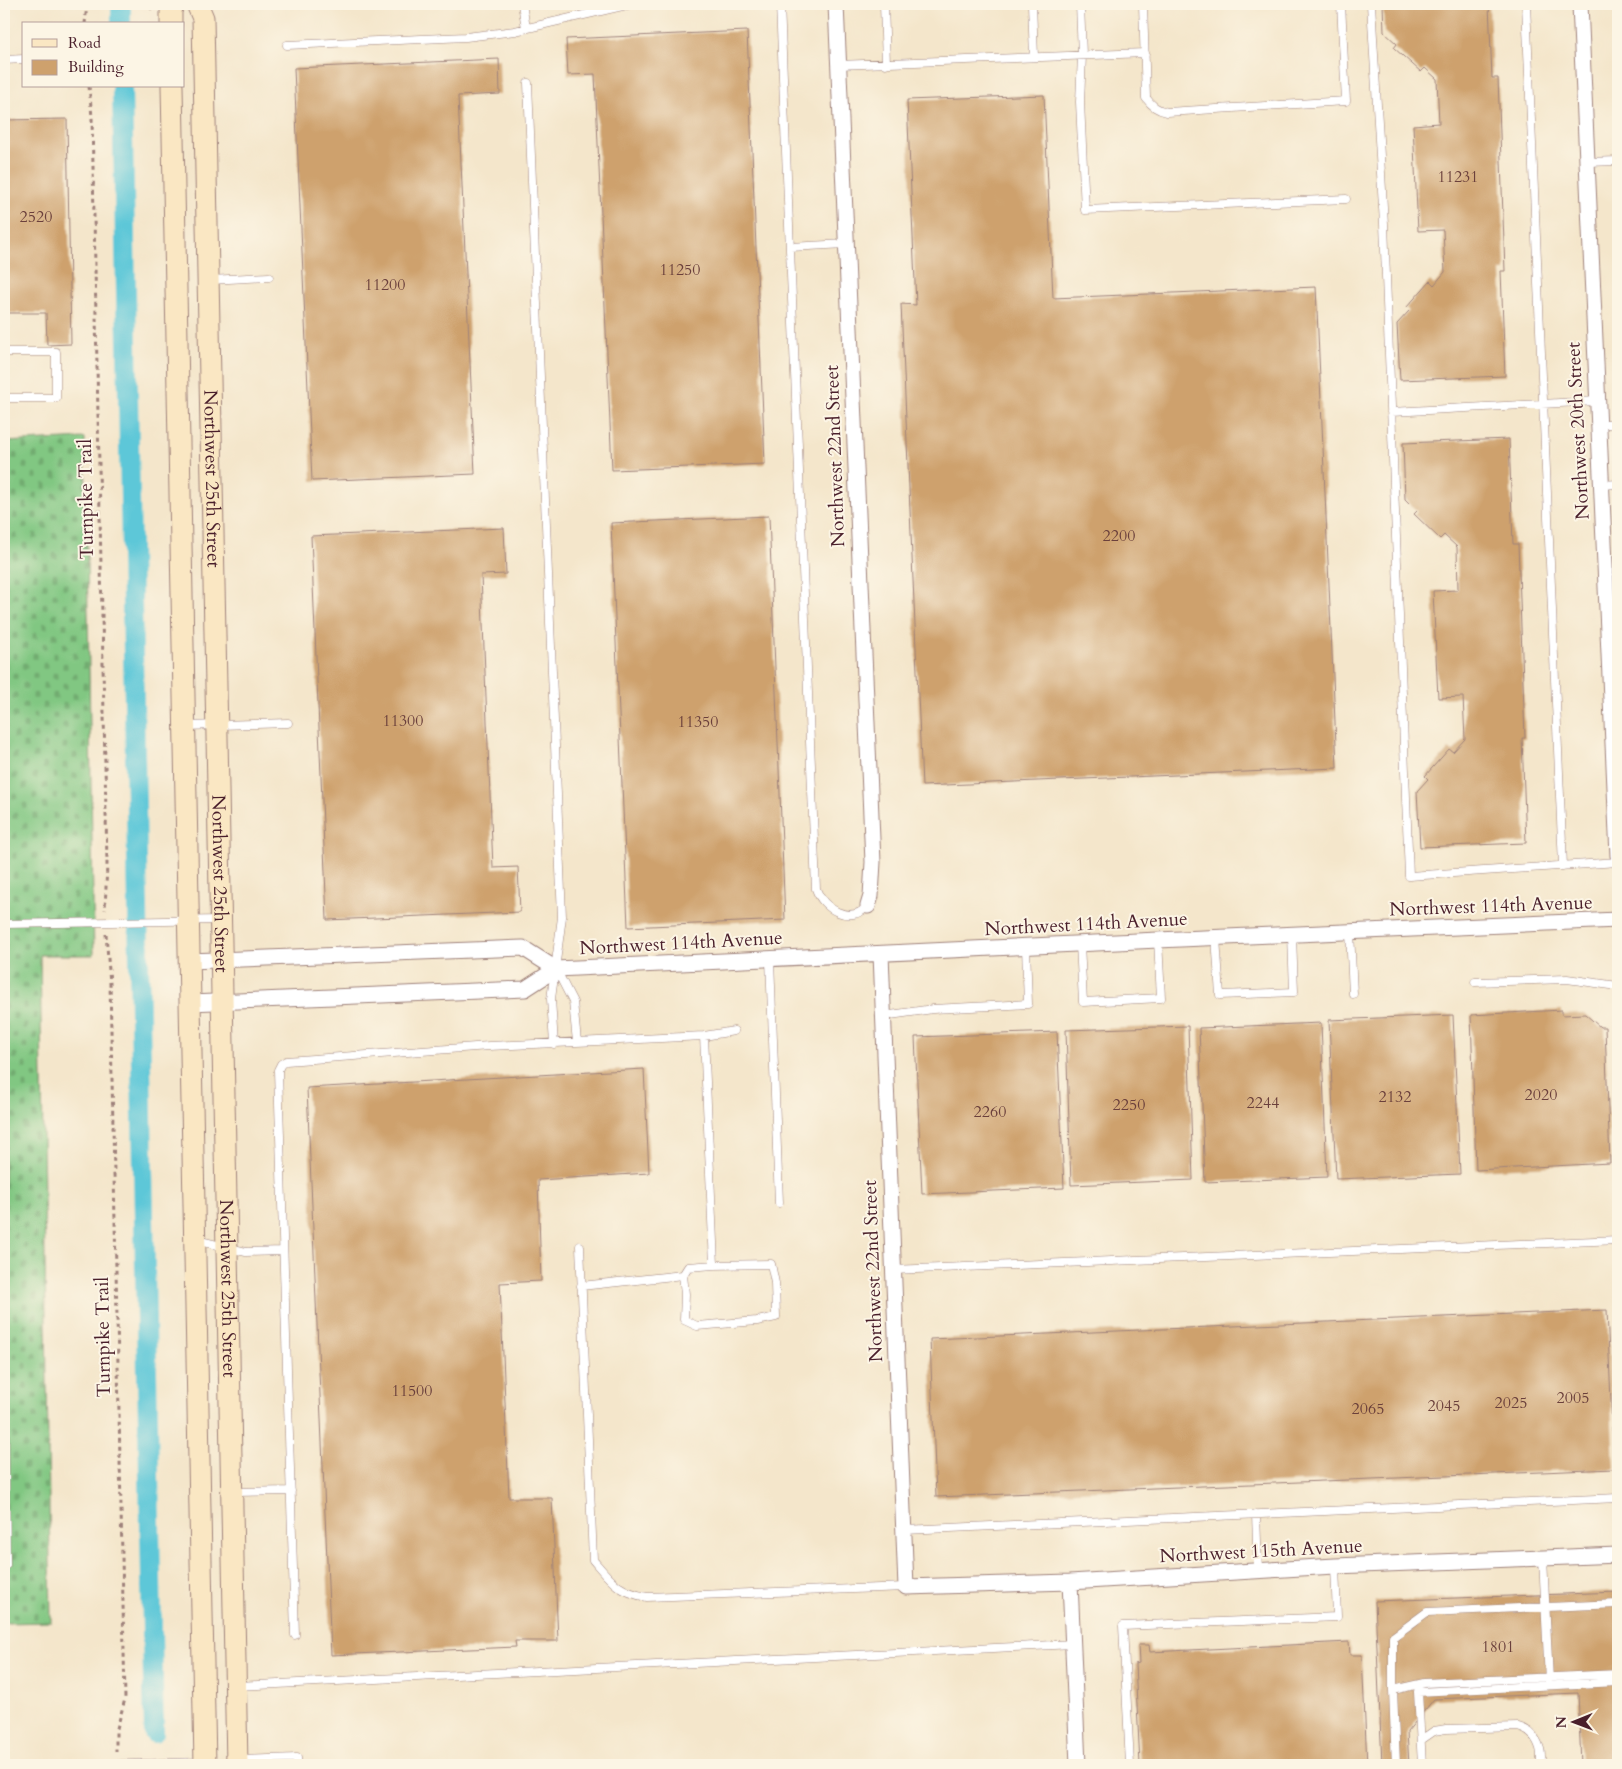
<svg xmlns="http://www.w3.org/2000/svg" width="1622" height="1769" font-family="Cardo,serif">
	<defs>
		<pattern id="cemetery-stones" width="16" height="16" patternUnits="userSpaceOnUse" patternTransform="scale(1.25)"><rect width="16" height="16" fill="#81c782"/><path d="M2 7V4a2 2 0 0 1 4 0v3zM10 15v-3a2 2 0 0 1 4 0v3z" fill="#71aa70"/></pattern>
	</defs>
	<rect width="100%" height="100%" fill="#fcf5e5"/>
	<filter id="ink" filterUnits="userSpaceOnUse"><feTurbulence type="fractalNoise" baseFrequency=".02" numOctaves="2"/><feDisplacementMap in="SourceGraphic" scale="10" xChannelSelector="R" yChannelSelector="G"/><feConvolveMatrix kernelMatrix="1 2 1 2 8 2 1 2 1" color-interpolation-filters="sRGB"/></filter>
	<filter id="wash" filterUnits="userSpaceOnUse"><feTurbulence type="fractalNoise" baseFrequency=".0096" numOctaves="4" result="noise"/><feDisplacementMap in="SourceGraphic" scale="20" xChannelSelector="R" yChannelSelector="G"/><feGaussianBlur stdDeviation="1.12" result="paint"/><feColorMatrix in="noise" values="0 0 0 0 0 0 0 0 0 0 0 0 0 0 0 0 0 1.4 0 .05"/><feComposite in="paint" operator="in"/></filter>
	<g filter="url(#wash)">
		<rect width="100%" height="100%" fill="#f4e6cb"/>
		<path fill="url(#cemetery-stones)" stroke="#667356" d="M85 438 94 955H40L51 1622 4 1623V442Z"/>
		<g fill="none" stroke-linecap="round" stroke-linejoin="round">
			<path stroke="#5dc7d8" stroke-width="20" d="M121 9V24
				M122 86 154 1733"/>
		</g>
		<g id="blocks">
			<path fill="#cea16d" d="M1383 4H1489L1492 78H1498L1505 271H1501L1505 376 1400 380 1397 324 1409 311 1406 308 1430 281 1434 285 1445 272 1443 230 1418 231 1413 125 1439 123 1437 79 1425 68 1421 72 1394 48 1397 44 1384 32Z
				M747 31 765 464 612 470 595 74 568 75 566 39Z
				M499 59 500 94 458 96 475 474 312 481 294 68Z
				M1044 95 1053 298 1316 287 1337 768 922 786 901 304 916 305 907 100Z
				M67 119 71 344 47 345 46 313H4V120Z
				M1509 439 1513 544H1518L1525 738H1522L1526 843 1420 847 1417 791 1428 779 1425 776 1449 749 1453 752 1465 739 1463 697 1438 698 1433 591 1458 590 1457 547 1444 535 1440 539 1414 514 1417 511 1405 499 1403 443Z
				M769 516 785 920 628 927 611 523Z
				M504 528 506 574 481 575 493 868 518 867 520 912 327 920 311 536Z
				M1562 1010V1015L1585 1014 1600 1027H1605L1610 1163 1476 1170 1471 1015Z
				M1453 1015 1460 1174 1336 1179 1329 1020Z
				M1321 1023 1327 1177 1205 1182 1199 1028Z
				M1188 1026 1193 1180 1071 1185 1066 1030Z
				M1057 1032 1064 1188 922 1194 915 1037Z
				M644 1069 649 1173 538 1180 541 1281 500 1283 509 1498H552L558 1641H515L516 1647 331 1655 307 1088Z
				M1607 1310 1614 1469 936 1497 930 1339Z
				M1618 1592V1765H1581L1578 1693 1434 1699 1407 1732 1409 1765H1382L1375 1601Z
				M1349 1642 1350 1655H1362L1367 1765H1140L1135 1664 1139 1663 1138 1645H1149L1150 1652Z
				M1021 1761V1765H955V1764Z"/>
		</g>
	</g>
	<g filter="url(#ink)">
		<use href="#blocks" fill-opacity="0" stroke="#9f827b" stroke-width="1"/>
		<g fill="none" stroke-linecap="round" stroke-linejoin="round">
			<defs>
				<path id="lane" d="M522 4 526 28
					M780 4 816 889C823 909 850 925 868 906
					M884 4 886 64
					M1032 4 1034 57
					M1080 4 1082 55 1080 102 1085 210 1346 199
					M1143 4 1146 98C1152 106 1157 110 1167 112L1346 101 1341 4
					M1371 4 1384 224 1409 876 1618 862
					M1526 4 1563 866
					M287 45 466 37 515 31 631 4
					M4 60 24 59
					M838 65 1145 53
					M528 83 562 917 551 999 554 1044
					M1587 162 1618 161
					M790 247 846 244
					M210 280 269 277
					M4 352H56V398H4
					M1391 412 1597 401
					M1598 424H1618
					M1601 485 1618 484
					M185 726 288 723
					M4 924 219 920
					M1350 932 1353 994
					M1216 938 1220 995 1294 992 1292 935
					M1080 944 1083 1002 1161 998 1158 940
					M770 959 779 1203
					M556 969 573 1002 577 1042
					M1475 982 1567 979 1618 986
					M883 1016 933 1009 1028 1004 1026 947
					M196 1240 246 1252 283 1251
					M580 1246 593 1560C611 1581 618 1592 647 1597L906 1587
					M893 1270 1618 1240
					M683 1275 688 1267 714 1265
					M581 1286 683 1275 685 1294 684 1320 697 1326 757 1321 776 1317 775 1283 771 1264 714 1265 704 1036
					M4 1364 6 1565H4
					M234 1492 291 1491
					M1256 1514 1258 1570
					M904 1530 1618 1498
					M1543 1558 1549 1681
					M295 1635 278 1070 281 1064 286 1061 489 1046 704 1036 734 1031
					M237 1686 1073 1644
					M1393 1690 1424 1683 1618 1674
					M1421 1740 1434 1731 1446 1729 1518 1727C1535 1731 1544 1748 1540 1765
					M239 1760 297 1758 298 1765
					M98 1765 204 1762
					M1130 1765 1123 1626 1337 1617 1335 1566
					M1396 1765 1393 1690V1637L1427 1612 1618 1604
					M1422 1765 1418 1692 1618 1682"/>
				<path id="street" d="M836 4 873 862 871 896 868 906
					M1580 4 1618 856
					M881 954 906 1587 1070 1582 1335 1566 1618 1555
					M189 961 523 948 556 969
					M190 1003 525 989 556 969 1158 940 1618 920
					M1070 1582 1078 1765"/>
				<g id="secondary">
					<path id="s1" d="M197 4 203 18 237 1765"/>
					<path d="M171 24V12L173 4"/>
					<path d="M172 86 205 1765"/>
				</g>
			</defs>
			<use href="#lane" stroke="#9f827b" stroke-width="9"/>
			<use href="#street" stroke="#9f827b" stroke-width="17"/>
			<use href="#secondary" stroke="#9f827b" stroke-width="23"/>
			<path stroke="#9f827b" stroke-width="3" stroke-dasharray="4 4" stroke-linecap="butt" d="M144 4 152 9
				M85 24 87 4
				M89 86 92 117 107 864 105 910
				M106 934 110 983 125 1699 116 1732V1751"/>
			<use href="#lane" stroke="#fff" stroke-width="8"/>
			<use href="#street" stroke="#fff" stroke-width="15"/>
			<use href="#secondary" stroke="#fae7c3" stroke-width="21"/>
		</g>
	</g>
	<g text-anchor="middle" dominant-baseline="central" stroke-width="4" stroke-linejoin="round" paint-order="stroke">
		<g font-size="16" fill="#6b403c">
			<text x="1458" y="177">11231</text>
			<text x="36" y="217">2520</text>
			<text x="680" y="270">11250</text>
			<text x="385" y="285">11200</text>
			<text x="1119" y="536">2200</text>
			<text x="403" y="721">11300</text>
			<text x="698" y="722">11350</text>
			<text x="1541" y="1095">2020</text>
			<text x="1395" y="1097">2132</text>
			<text x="1263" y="1103">2244</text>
			<text x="1129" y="1105">2250</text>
			<text x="990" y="1112">2260</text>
			<text x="412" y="1391">11500</text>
			<text x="1573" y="1398">2005</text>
			<text x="1511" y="1403">2025</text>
			<text x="1444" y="1406">2045</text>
			<text x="1368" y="1409">2065</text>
			<text x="1498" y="1647">1801</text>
		</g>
		<g font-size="19" fill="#4a1f2b" stroke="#fcf5e5">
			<text transform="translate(1578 431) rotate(-93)">Northwest 20th Street</text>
			<text transform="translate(835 456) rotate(-92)">Northwest 22nd Street</text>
			<text stroke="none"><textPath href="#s1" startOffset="476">Northwest 25th Street</textPath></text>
			<text transform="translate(86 499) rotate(-91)">Turnpike Trail</text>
			<text stroke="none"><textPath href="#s1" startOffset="881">Northwest 25th Street</textPath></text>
			<text transform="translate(1491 906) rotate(-2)">Northwest 114th Avenue</text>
			<text transform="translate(1086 924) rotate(-3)">Northwest 114th Avenue</text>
			<text transform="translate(681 943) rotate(-3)">Northwest 114th Avenue</text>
			<text transform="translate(873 1271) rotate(-92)">Northwest 22nd Street</text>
			<text stroke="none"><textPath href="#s1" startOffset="1286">Northwest 25th Street</textPath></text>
			<text transform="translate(103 1337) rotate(-91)">Turnpike Trail</text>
			<text transform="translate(1261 1551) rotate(-3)">Northwest 115th Avenue</text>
		</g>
	</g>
	<rect width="1622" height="1769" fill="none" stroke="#fcf5e5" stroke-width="20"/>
	<rect x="22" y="22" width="162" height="65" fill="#fcf5e5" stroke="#b59f9b"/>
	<rect x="32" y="39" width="25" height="8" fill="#fae7c3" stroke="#b59f9b"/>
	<text x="68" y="48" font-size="15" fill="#4a1f2b">Road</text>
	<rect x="32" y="60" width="25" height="15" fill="#cea16d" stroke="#b59f9b"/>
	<text x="68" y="72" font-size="15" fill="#4a1f2b">Building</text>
	<g transform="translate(1574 1722) rotate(269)" stroke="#fcf5e5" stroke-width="4" paint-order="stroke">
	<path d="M0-4L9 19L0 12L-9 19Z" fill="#4a1f2b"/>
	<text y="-8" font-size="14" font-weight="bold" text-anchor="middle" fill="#4a1f2b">N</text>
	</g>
</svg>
